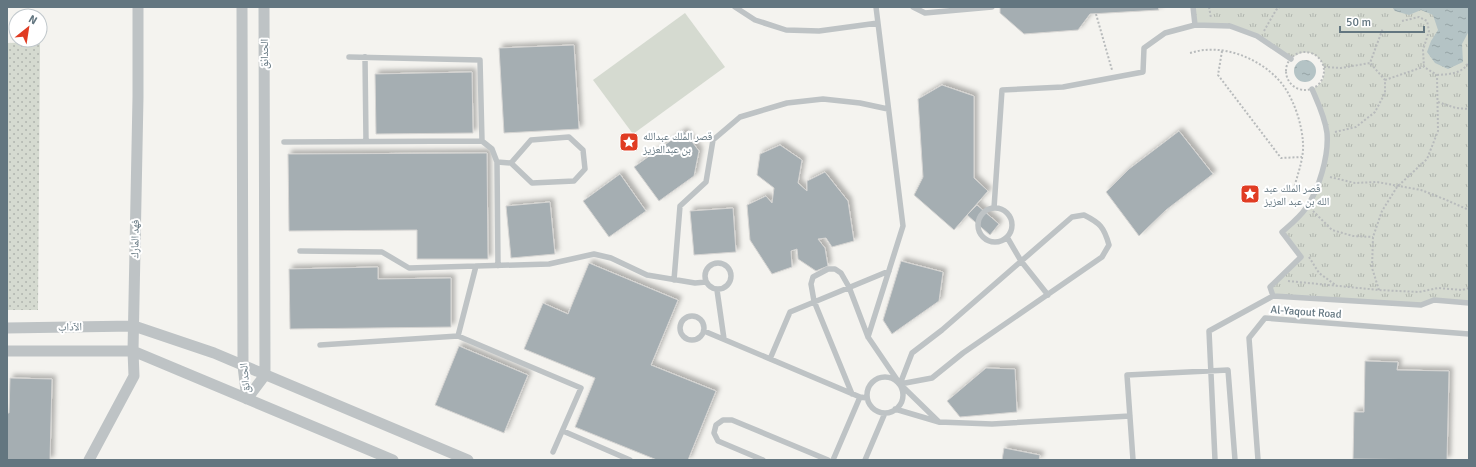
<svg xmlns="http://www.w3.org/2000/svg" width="1476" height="467" font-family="Signika,'Noto Naskh Arabic',sans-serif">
	<defs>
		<pattern id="park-tufts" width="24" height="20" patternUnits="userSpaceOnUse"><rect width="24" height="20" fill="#d5dad0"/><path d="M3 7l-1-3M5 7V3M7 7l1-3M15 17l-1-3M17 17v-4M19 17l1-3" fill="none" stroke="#b0b5ae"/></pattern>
		<pattern id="garden-dots" width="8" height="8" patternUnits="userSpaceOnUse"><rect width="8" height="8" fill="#d5dad0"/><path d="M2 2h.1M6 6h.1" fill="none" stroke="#b0b5ae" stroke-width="1.8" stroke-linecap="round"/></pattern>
		<pattern id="water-ripples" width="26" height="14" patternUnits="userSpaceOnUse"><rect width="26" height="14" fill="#b4c3c5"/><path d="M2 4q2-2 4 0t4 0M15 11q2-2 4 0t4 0" fill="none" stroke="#96a3a5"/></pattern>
		<filter id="shadow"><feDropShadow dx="3.5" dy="-3.5" stdDeviation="2" flood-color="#0004"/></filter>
	</defs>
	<rect width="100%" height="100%" fill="#f4f3ef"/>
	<path fill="#d5dad0" d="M685 13 725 67 633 134 593 80Z"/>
	<path fill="url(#park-tufts)" d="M1193 7H1469V303L1434 300 1421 305 1273 296 1270 287 1301 257 1282 232 1306 208 1322 176 1327 133 1312 89C1339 78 1317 37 1291 59L1257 36 1230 26 1195 25Z"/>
	<path fill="url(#garden-dots)" d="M40 42 38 310H7V43Z"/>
	<path fill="url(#water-ripples)" d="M1392 7H1469V31L1462 44 1463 62 1448 69 1435 63 1427 52 1431 41 1438 30 1433 15 1421 10 1409 15 1395 11Z
		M1294 71a11 11 0 1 1 22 0a11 11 0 1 1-22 0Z"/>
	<path fill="#a5aeb2" stroke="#d5d4d2" filter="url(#shadow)" d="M1000 7H1158L1159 10 1090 14 1078 30 1024 34 1000 13Z
		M574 45 579 129 504 133 499 48Z
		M472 72 473 133 376 134 375 74Z
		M942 85 974 96V178L988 191 954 230 914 195 923 177 918 99Z
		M684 131 699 151 694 176 659 201 634 167Z
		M1179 131 1213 174 1166 210 1139 236 1106 192 1129 169Z
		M780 145 802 160 798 183 807 191V181L825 172 848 201 854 241 832 247 826 238 818 239 825 248 828 266 816 271 798 259 797 249 791 251 792 267 772 274 750 240 747 205 766 196 772 203 774 188 757 175 760 154Z
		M487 153 488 259H417V230L289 231 288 154Z
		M620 174 646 211 609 237 583 201Z
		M550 202 555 254 511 258 506 206Z
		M977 205 999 224 990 235 967 215Z
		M733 208 736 252 694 255 690 211Z
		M901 261 943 272 939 301 892 334 883 320Z
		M589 263 678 300 651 365 716 391 688 460H657L575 427 595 378 524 349 543 303 568 314Z
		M378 267V279L451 278V327L290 329 289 269Z
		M459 346 528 375 504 433 435 405Z
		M1365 361 1398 362 1397 370 1449 371 1447 460 1353 459 1354 412H1364Z
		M986 368 1015 369 1017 412 960 417 947 401Z
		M10 378 52 379 50 460H7V413H9Z
		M1004 448 1040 455 1039 460H1002Z"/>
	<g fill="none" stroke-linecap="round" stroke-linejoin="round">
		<path stroke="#b8bbbc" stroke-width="2" stroke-dasharray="2 2" stroke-linecap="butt" d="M1209 7 1211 18
			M1096 14 1112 70
			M1264 31 1276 10 1280 7
			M1469 43V46
			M1222 51 1218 75 1281 158 1302 157
			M1286 71a19 19 0 1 1 38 0a19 19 0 1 1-38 0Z
			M1190 53C1195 52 1200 50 1205 50 1234 47 1269 64 1285 88 1295 103 1302 125 1303 143 1304 158 1298 173 1294 188
			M1324 67 1341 68 1370 63 1383 28
			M1437 75C1450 74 1462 74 1469 62
			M1385 80 1423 67
			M1438 102 1456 108 1469 109
			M1335 132 1356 127 1375 112 1385 93V80L1370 63
			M1330 177 1355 183 1377 182 1421 190 1444 199 1469 210
			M1313 211 1332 230 1353 236 1373 237
			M1309 257 1319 273 1337 286
			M1288 281 1379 290 1419 292 1438 288 1462 290 1469 288
			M1379 290 1372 268 1373 237 1382 211 1397 187 1427 159 1438 131 1437 75 1424 67 1423 50 1429 31 1427 21 1419 17 1402 21"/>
		<path stroke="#bec3c5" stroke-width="5.5" d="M735 7 755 20 786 30 819 31 878 23
			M913 7 925 13 992 7
			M1193 7 1195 25
			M349 57 480 60 482 141 492 149 497 162 498 266
			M365 57 366 141
			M284 142 482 141
			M497 162 511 163 532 183 574 181 585 169 583 150 569 137 531 140 511 163
			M978 225a17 17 0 1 1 34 0a17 17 0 1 1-34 0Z
			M994 208 1002 90 1063 87 1143 72 1144 48 1165 33 1195 25 1230 26 1257 36 1291 59
			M1084 215C1100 223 1104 227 1109 245L1102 257 963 353 932 378 900 384 912 353 942 330 1072 217Z
			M1007 237 1021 261 1048 295
			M300 251 382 252 409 268 549 264 594 254 611 258 647 275 695 283 706 282
			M705 276a13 13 0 1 1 26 0a13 13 0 1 1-26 0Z
			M674 280 680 206 706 182 713 140 740 117 787 103 823 99 860 103 888 109
			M717 290 724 339
			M1273 296 1270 287 1301 257 1282 232C1290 225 1300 217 1306 208 1319 190 1329 155 1327 133 1325 117 1318 103 1312 89
			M680 328a12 12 0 1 1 24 0a12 12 0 1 1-24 0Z
			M704 331 860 397 867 398
			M458 336 476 266
			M868 337 903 226 876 7
			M320 345 458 336 581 388 553 452
			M770 359 790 312 889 271
			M867 395a18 18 0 1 1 36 0a18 18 0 1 1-36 0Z
			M852 394 814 301 811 284 813 277 828 269H835L841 273 849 287 868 337 900 384 939 422
			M895 409 939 422 992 424 1130 416
			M563 431 630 460
			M763 460 718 441 714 433 716 425 723 420H732L828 460
			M833 460 860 397
			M865 460 885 413
			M1133 460 1127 375 1228 370 1235 460
			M1215 460 1209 331 1273 296 1421 305 1434 300 1469 303
			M1258 460 1249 338 1265 318 1469 334"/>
		<path stroke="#bec3c5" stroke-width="11" d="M242 7 243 366 247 399
			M7 328 134 326 214 353 468 460
			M7 351H133L393 460
			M247 399 265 375 264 7
			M89 460 134 376 133 351 138 97V7"/>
	</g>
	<defs>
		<symbol id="sight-square" viewBox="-11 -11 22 22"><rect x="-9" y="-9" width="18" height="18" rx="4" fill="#e03c23" stroke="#fff"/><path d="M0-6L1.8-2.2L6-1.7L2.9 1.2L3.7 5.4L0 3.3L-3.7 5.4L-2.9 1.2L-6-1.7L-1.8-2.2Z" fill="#fff"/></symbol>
	</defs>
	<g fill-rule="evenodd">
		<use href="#sight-square" x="618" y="131" width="22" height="22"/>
		<use href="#sight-square" x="1239" y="183" width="22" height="22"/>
	</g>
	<g text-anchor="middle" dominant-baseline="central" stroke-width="4" stroke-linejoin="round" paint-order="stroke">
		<g font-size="11" fill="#637680" stroke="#fff">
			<text transform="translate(264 54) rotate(-90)">الحدائق</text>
			<text transform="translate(135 239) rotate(-89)">فهد المارك</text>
			<text transform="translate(1306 312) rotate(4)">Al-Yaqout Road</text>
			<text transform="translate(70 327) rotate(-1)">الآداب</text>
			<text transform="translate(245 378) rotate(-96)">الحدائق</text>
		</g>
		<g font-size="11" fill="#637680" stroke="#fff" text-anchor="start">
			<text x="643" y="136">قصر الملك عبدالله<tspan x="643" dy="13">بن عبدالعزيز</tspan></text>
			<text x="1264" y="188">قصر الملك عبد<tspan x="1264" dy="13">الله بن عبد العزيز</tspan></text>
		</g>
	</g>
	<rect width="1476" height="467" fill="none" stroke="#637680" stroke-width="16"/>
	<g transform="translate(28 28) rotate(30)"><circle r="19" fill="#ffffff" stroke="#c1c8cc"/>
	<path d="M0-3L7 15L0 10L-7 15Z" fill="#e03c23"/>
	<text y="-6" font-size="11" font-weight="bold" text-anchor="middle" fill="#637680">N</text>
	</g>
	<path d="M1340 26v6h84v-6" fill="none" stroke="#637680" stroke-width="2"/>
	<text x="1346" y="26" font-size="12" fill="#637680" stroke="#ffffff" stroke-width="3" paint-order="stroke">50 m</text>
</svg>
